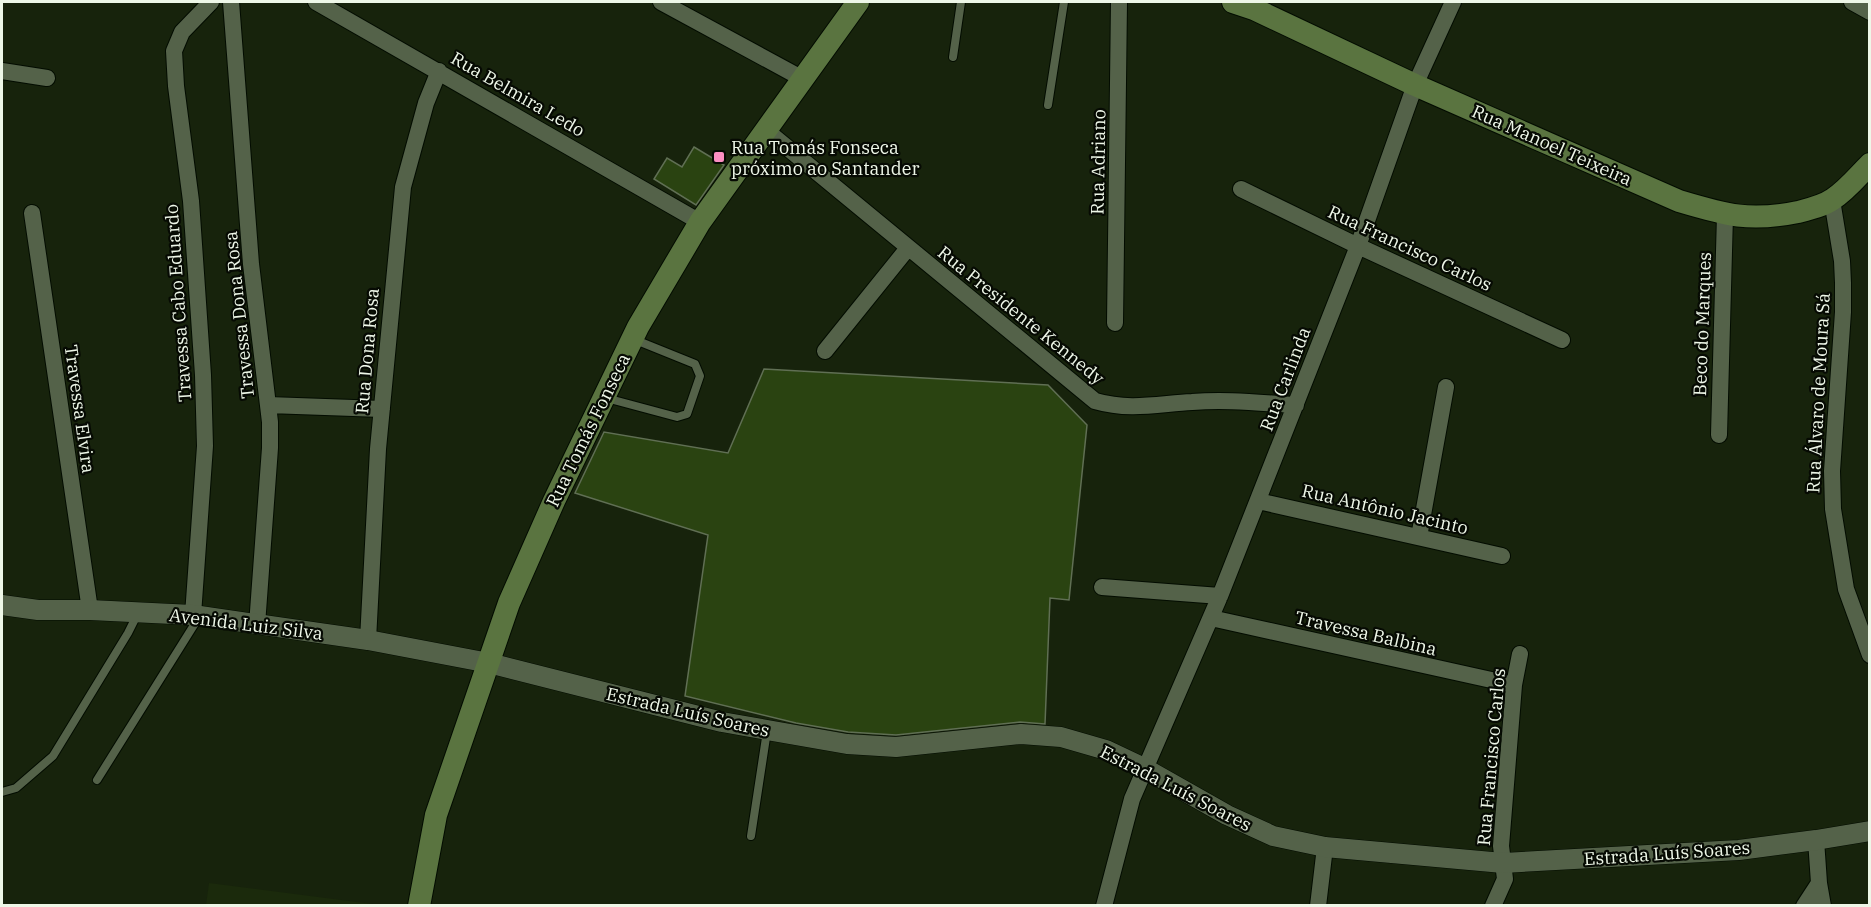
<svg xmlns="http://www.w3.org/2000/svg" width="1871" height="907" font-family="'IBM Plex Serif',serif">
	<rect width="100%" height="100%" fill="#17230c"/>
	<path fill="#1b2a0c" d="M209 883 380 905H206Z"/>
	<path fill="#2a4311" stroke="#606f54" stroke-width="1.5" d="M694 147 724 165 696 205 654 179 667 158 682 167Z
		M764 369 1048 385 1087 425 1069 600 1050 598 1045 724 1020 722 896 735 848 732 796 723 685 696 708 535 575 493 604 432 728 453Z"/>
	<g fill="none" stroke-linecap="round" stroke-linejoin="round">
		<defs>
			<path id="service" d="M953 57 961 2
				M1048 105 1064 2
				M606 398 677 417 687 414 700 376 695 364 633 339
				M97 780 199 617
				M2 792 16 788 53 756 128 633 138 613
				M751 836 767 731"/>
			<path id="minor" d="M231 2 251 264 270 422V448L257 625
				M316 2 700 222
				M661 2 803 79
				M1852 2 1870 12
				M2 71 47 78
				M767 131 1095 401C1130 411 1157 404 1192 402 1227 399 1261 403 1296 405
				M1241 189 1358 246 1562 340
				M1832 200 1842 261 1843 283V312L1832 471 1833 509 1846 589 1870 655
				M32 213 90 610
				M1115 323 1119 2
				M825 351 908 248
				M268 405 382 409
				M1719 435 1725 215
				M1258 501 1502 556
				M1419 537 1446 387
				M1102 587 1220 596
				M193 615 205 446 203 375 191 201 176 86 174 51 182 32 211 2
				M1211 618 1514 685
				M368 640 378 449 403 187 426 103 439 71
				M1816 840 1819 883 1823 906
				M1104 906 1132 799 1220 596 1358 246 1415 85 1453 2
				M1318 906 1325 847
				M1493 906 1505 879 1501 846 1514 685 1520 654
				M1804 906 1819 883"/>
			<path id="tertiary" d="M2 605 38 610H90L193 615 368 640 489 663 722 722 847 744 896 747 1021 734 1061 737 1106 750 1144 768 1227 815 1273 836 1325 847 1503 863 1739 850 1816 840 1870 831"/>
			<path id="secondary" d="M1233 2 1254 9 1415 85 1679 201C1726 215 1749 222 1798 212 1810 209 1823 206 1833 199 1847 190 1858 176 1870 164
				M419 906 436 815 509 603 554 501 638 327 700 222 858 2"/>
		</defs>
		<use href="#service" stroke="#030c00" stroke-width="10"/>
		<use href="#minor" stroke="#030c00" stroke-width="18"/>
		<use href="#tertiary" stroke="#030c00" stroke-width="21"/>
		<use href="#secondary" stroke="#030c00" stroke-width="24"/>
		<use href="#service" stroke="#546249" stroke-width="8"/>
		<use href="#minor" stroke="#546249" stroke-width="16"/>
		<use href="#tertiary" stroke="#546249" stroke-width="20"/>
		<use href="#secondary" stroke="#5a7440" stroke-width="22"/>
	</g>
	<rect fill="#fc8fc2" stroke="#060a03" stroke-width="2" x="713" y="151" width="12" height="12" rx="3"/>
	<g text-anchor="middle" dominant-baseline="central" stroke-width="4.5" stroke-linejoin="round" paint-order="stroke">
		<g font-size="18" fill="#eef7e8" stroke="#060a03">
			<text transform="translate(518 94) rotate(30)">Rua Belmira Ledo</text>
			<text transform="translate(1552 145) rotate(24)">Rua Manoel Teixeira</text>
			<text transform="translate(1098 162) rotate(-89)">Rua Adriano</text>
			<text transform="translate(1410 248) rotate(25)">Rua Francisco Carlos</text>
			<text transform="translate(178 303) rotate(-94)">Travessa Cabo Eduardo</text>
			<text transform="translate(239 315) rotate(-96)">Travessa Dona Rosa</text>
			<text transform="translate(1021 315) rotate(39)">Rua Presidente Kennedy</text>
			<text transform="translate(1702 324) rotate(-88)">Beco do Marques</text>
			<text transform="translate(367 351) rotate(-85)">Rua Dona Rosa</text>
			<text transform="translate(1285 379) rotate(-69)">Rua Carlinda</text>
			<text transform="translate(1818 393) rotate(-87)">Rua Álvaro de Moura Sá</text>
			<text transform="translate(80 409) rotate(82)">Travessa Elvira</text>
			<text transform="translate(588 430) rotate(-64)">Rua Tomás Fonseca</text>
			<text transform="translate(1385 509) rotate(13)">Rua Antônio Jacinto</text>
			<text transform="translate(246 624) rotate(7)">Avenida Luiz Silva</text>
			<text transform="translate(1366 633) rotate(13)">Travessa Balbina</text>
			<text transform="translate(688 712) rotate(13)">Estrada Luís Soares</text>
			<text transform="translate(1491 757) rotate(-85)">Rua Francisco Carlos</text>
			<text transform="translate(1176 788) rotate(27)">Estrada Luís Soares</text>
			<text transform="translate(1667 853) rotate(-4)">Estrada Luís Soares</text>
		</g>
		<g font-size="18" fill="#eef7e8" stroke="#060a03" text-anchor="start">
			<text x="731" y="147">Rua Tomás Fonseca<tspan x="731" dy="21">próximo ao Santander</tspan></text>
		</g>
	</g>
	<rect width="1871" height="907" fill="none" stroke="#eef7e8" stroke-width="6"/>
</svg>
